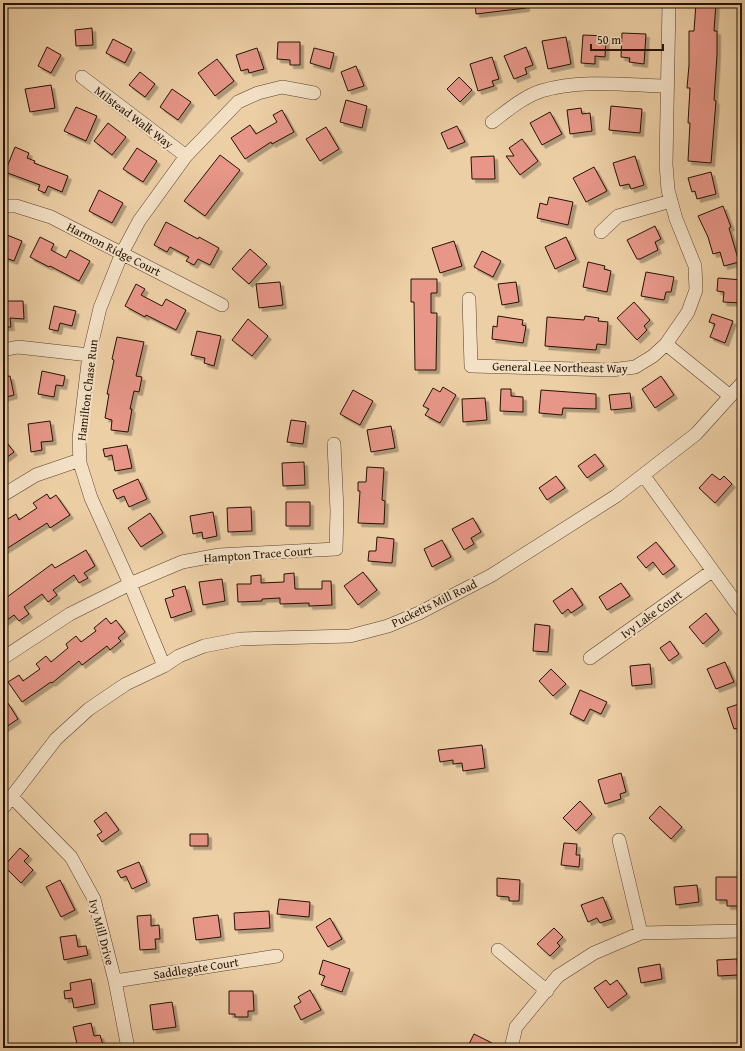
<svg xmlns="http://www.w3.org/2000/svg" width="745" height="1051" font-family="'Gentium Book Plus',serif">
	<defs>
		<filter id="shadow"><feDropShadow dx="3.5" dy="3.5" stdDeviation="0" flood-color="#0004"/></filter>
	</defs>
	<rect width="100%" height="100%" fill="#edcfa6"/>
	<filter id="stains"><feTurbulence type="fractalNoise" baseFrequency=".005" numOctaves="4"/><feColorMatrix values="0 0 0 0 .2 0 0 0 0 .09 0 0 0 0 .02 0 0 0 .5 -.17"/></filter>
	<radialGradient id="worn" r=".72"><stop offset=".6" stop-color="#630" stop-opacity="0"/><stop offset="1" stop-color="#630" stop-opacity=".3"/></radialGradient>
	<path fill="#e79688" stroke="#241200" filter="url(#shadow)" d="M475 3H526V8L476 14Z
		M696 3H716L714 31H717V55L714 100 716 101 711 163 688 161 690 123H688L690 88H687L689 65V31H694Z
		M92 28 93 45 76 46 75 30Z
		M622 33 646 34 644 64 629 62 630 58 621 57Z
		M583 35 606 36 605 57 595 56V64L581 63Z
		M566 37 571 64 548 69 542 41Z
		M113 39 132 49 125 63 106 53Z
		M278 42H300V65H290V60L277 59Z
		M47 47 61 55 51 73 38 66Z
		M526 47 533 65 525 68 527 74 514 79 504 56Z
		M257 48 264 69 249 73 248 69 241 71 236 55Z
		M314 48 334 53 330 69 310 63Z
		M492 57 499 79 492 81 494 86 478 91 470 64Z
		M217 59 234 81 215 96 198 73Z
		M356 66 364 86 348 91 341 72Z
		M140 72 155 84 145 97 129 85Z
		M459 77 472 90 460 102 447 89Z
		M51 85 55 108 30 112 25 89Z
		M172 89 191 102 178 120 160 107Z
		M346 100 367 106 362 128 340 122Z
		M611 106 642 109 640 133 609 130Z
		M76 107 97 116 86 141 64 131Z
		M581 108 582 114 590 113 592 131 570 134 567 110Z
		M282 110 294 132 272 144 271 142 245 159 231 138 250 125 256 134 277 122 273 115Z
		M550 112 562 134 542 145 530 123Z
		M108 123 126 137 112 155 94 141Z
		M457 126 465 142 448 149 441 133Z
		M326 127 339 149 320 161 306 139Z
		M522 139 538 161 520 175 506 156H514L509 148Z
		M15 147 29 153 27 158 35 161 34 163 68 176 62 192 48 186 45 193 38 190 40 185 5 172Z
		M137 148 157 161 143 182 123 169Z
		M220 155 240 170 205 216 184 201Z
		M494 156 495 179H472L471 157Z
		M635 156 644 185 631 189 629 184 620 186 613 163Z
		M594 167 607 191 586 202 573 178Z
		M711 172 716 194 697 199 695 191 692 192 688 178Z
		M99 190 123 203 112 223 89 211Z
		M549 197 573 202 568 225 537 218 540 203 547 205Z
		M723 206 731 227 729 228 739 262 724 266 720 252 713 254 708 237 698 216Z
		M166 222 198 239 199 237 219 248 210 265 198 259 194 265 186 261 189 257 170 247 167 252 154 245Z
		M655 226 661 239 655 242 658 250 640 259H637L627 240Z
		M7 235 22 241 14 261 3 257V239L5 240Z
		M40 237 54 244 51 250 66 258 70 250 90 261 79 281 50 266 49 267 30 257Z
		M566 237 576 259 555 269 545 247Z
		M454 241 462 266 440 273 432 248Z
		M250 249 267 264 249 284 232 269Z
		M482 251 501 261 493 277 474 267Z
		M588 262 605 266 604 269 611 271 607 292 583 287Z
		M646 272 674 277 671 292H666L664 300 641 296Z
		M718 278 742 280V303L723 302 724 292 717 291Z
		M411 279H437V293H431V313H437L436 370H415L414 302H411Z
		M280 282 283 305 259 308 256 284Z
		M516 282 519 302 502 305 498 284Z
		M136 284 145 289 141 295 162 306 166 299 186 310 176 330 146 315 145 317 125 306Z
		M3 301H23L24 319 10 318 11 327H3Z
		M634 302 650 320 644 326 647 330 637 340 617 318Z
		M54 306 76 311 72 326 60 323 58 331 49 329Z
		M712 314 733 321 725 343 710 337 715 324 709 322Z
		M498 316 523 320 522 325 526 326 523 343 492 339 493 326 497 327Z
		M585 316 599 318 598 321 608 322 606 345 597 344 596 350 545 346 547 317 584 320Z
		M248 319 268 336 252 356 232 340Z
		M197 331 221 336 214 366 204 363 205 358 191 355Z
		M117 337 144 342 136 376 142 377 139 392 134 391 130 409H132L128 432 111 430 112 420 105 418 109 394H107L114 360 112 359Z
		M42 371 65 376 63 386 56 385 54 397 38 394Z
		M10 376 14 395 3 398V377Z
		M661 376 674 395 655 408 642 389Z
		M443 387 456 395 440 423 425 415 429 409 423 406 433 388 440 392Z
		M501 389H511V396L523 397V412L500 411Z
		M353 390 373 401 360 425 340 414Z
		M541 390 596 394V409L563 408 562 415 539 413Z
		M630 393 632 408 611 410 609 395Z
		M485 398 487 420 463 422 462 399Z
		M291 420 306 422 303 444 287 442Z
		M50 421 53 441 41 442 42 450 31 452 28 424Z
		M391 426 395 448 371 452 367 430Z
		M3 438 14 452 3 460Z
		M127 445 132 468 115 471 112 455 105 457 103 449Z
		M595 454 604 466 587 478 578 466Z
		M304 462 305 485 283 486 282 463Z
		M367 467 384 468 382 500 385 501 384 524 358 523 360 491H358V482H366Z
		M712 474 720 480 724 476 732 484 715 503 699 488Z
		M556 476 565 488 547 500 539 488Z
		M138 479 147 499 129 507 124 496 117 499 113 490Z
		M47 494 50 499 56 495 70 515 50 528 47 523 3 551V522L16 514 19 520 37 508 33 503Z
		M286 502H310V526H286Z
		M251 507 252 531 228 532 227 508Z
		M213 512 217 536 203 539 202 532 193 534 190 516Z
		M150 513 163 533 141 547 128 528Z
		M473 518 481 532 471 538 474 544 464 550 452 529Z
		M377 537 394 539 392 563 368 561 369 551H376Z
		M442 540 451 557 432 567 424 549Z
		M656 542 675 566 663 575 653 562 646 568 637 557Z
		M86 550 95 566 84 573 88 578 79 583 74 575 53 590 57 595 48 602 42 594 24 607 29 614 19 621 14 615 3 623V600L52 564 55 568Z
		M363 572 377 590 358 605 344 586Z
		M294 573 295 589H322V581H331L332 605 309 606V603L280 604V598L262 599V601L238 602 237 584H251V576L261 575V583L284 582V574Z
		M222 579 225 601 203 605 199 582Z
		M621 583 630 596 607 610 599 597Z
		M185 586 192 611 171 618 165 599 174 596 172 590Z
		M572 588 583 605 571 613 568 609 562 614 553 601Z
		M706 613 719 630 703 644 689 627Z
		M106 618 111 624 116 620 125 632 118 638 121 641 110 650 107 646 82 665 79 661 52 683 51 682 22 702 8 682 19 675 23 681 40 669 36 664 46 656 51 662 68 648 66 644 76 636 81 642 96 631 94 628Z
		M535 624 550 626 548 652 533 651Z
		M670 641 679 654 669 661 660 648Z
		M725 662 734 682 716 689 707 669Z
		M650 664 652 684 632 686 630 666Z
		M551 669 566 684 553 696 539 681Z
		M580 690 607 702 601 714 590 709 584 721 570 714Z
		M8 703 18 719 3 729V707Z
		M742 703V727L734 729 727 708Z
		M482 745 485 768 463 771 462 763 453 764V760L440 762 438 750Z
		M621 773 626 792 620 794 621 799 605 804 598 780Z
		M580 801 592 814 576 831 563 818Z
		M660 806 682 827 671 839 649 818Z
		M106 812 119 830 102 842 97 835 102 832 94 821Z
		M190 834H208V846H190Z
		M564 843 577 844 576 855H580L579 867 561 865Z
		M20 848 29 856 24 861 33 870 21 883 4 866Z
		M139 862 147 882 132 889 126 876 121 878 117 871Z
		M716 877H740L741 906H727V900H716Z
		M497 878 520 880 519 901H509V897L497 896Z
		M60 880 75 910 61 917 46 887Z
		M697 885 699 902 676 905 674 887Z
		M603 897 612 919 600 923 597 918 588 922 581 905Z
		M279 899 310 902 309 917 277 914Z
		M269 911 270 928 235 930 234 913Z
		M151 915V926L159 925 160 939H155L156 949 140 950 137 916Z
		M218 915 221 937 196 940 193 918Z
		M330 918 342 939 328 947 316 927Z
		M554 928 563 937 557 943 560 946 550 956 537 944Z
		M76 935 78 947 86 946 88 955 64 960 60 937Z
		M737 959 738 975 718 976 717 960Z
		M323 960 350 969 342 992 321 985 325 976 319 974Z
		M660 964 662 979 641 983 638 968Z
		M91 979 95 1004 74 1008 72 998 65 999 64 991 71 990 70 983Z
		M606 980 610 985 617 980 627 994 608 1008 594 988Z
		M310 990 321 1010 301 1020 294 1006 301 1002 298 997Z
		M229 991H253L254 1011H248V1017H235V1014H229Z
		M172 1002 176 1027 153 1030 150 1005Z
		M91 1023 94 1036 100 1035 103 1045 88 1048H78L73 1027Z
		M474 1034 492 1043 489 1048H467Z"/>
	<g fill="none" stroke-linecap="round" stroke-linejoin="round">
		<defs>
			<path id="minor" d="M82 77 186 156
				M492 122C507 111 523 97 541 91 581 79 626 85 667 86
				M3 206H16L51 217 222 305
				M601 232 618 216 671 201
				M469 299 471 366 611 370 635 367 653 356 666 344 688 312 696 290 695 266 676 219 668 190 666 164 669 3
				M666 344 730 396
				M3 350 18 347 89 355
				M644 476 742 611
				M3 495 36 475 80 460
				M3 658 70 614 130 584 182 562 219 555 336 549 337 511 334 444
				M590 658 712 571
				M164 666 130 584 91 498 80 463 79 438 89 355 100 308 122 253 139 221 186 156 238 102 258 93 282 87 314 93
				M12 797 71 857 94 899 115 981 128 1048
				M3 808 56 739 89 709 126 684 164 666 179 656 204 646 240 639 350 636 388 626 419 613 492 575 616 496 696 434 742 383
				M619 840 641 933
				M498 950 547 991
				M115 981 277 956
				M511 1048 516 1027 558 976 594 953 641 933 742 931"/>
		</defs>
		<use href="#minor" stroke="#56412a" stroke-width="14"/>
		<use href="#minor" stroke="#f3e0c5" stroke-width="13"/>
	</g>
	<g text-anchor="middle" dominant-baseline="central" stroke-width="4" stroke-linejoin="round" paint-order="stroke">
		<g font-size="12" fill="#241200" stroke="#f3e0c5">
			<text transform="translate(134 117) rotate(37)">Milstead Walk Way</text>
			<text transform="translate(114 249) rotate(27)">Harmon Ridge Court</text>
			<text transform="translate(560 367) rotate(1)">General Lee Northeast Way</text>
			<text transform="translate(87 390) rotate(-83)">Hamilton Chase Run</text>
			<text transform="translate(258 554) rotate(-4)">Hampton Trace Court</text>
			<text transform="translate(434 603) rotate(-26)">Pucketts Mill Road</text>
			<text transform="translate(651 614) rotate(-36)">Ivy Lake Court</text>
			<text transform="translate(102 932) rotate(75)">Ivy Mill Drive</text>
			<text transform="translate(196 968) rotate(-9)">Saddlegate Court</text>
		</g>
	</g>
	<rect width="745" height="1051" fill="none" stroke="#edcfa6" stroke-width="16"/>
	<rect x="4" y="4" width="737" height="1043" fill="none" stroke="#241200" stroke-width="2"/>
	<rect x="8" y="8" width="729" height="1035" fill="none" stroke="#241200"/>
	<path d="M591 44v6h72v-6" fill="none" stroke="#241200" stroke-width="2"/>
	<text x="597" y="44" font-size="12" fill="#241200" stroke="#f3e0c5" stroke-width="3" paint-order="stroke">50 m</text>
	<rect width="100%" height="100%" filter="url(#stains)"/>
	<rect width="100%" height="100%" fill="url(#worn)"/>
</svg>
